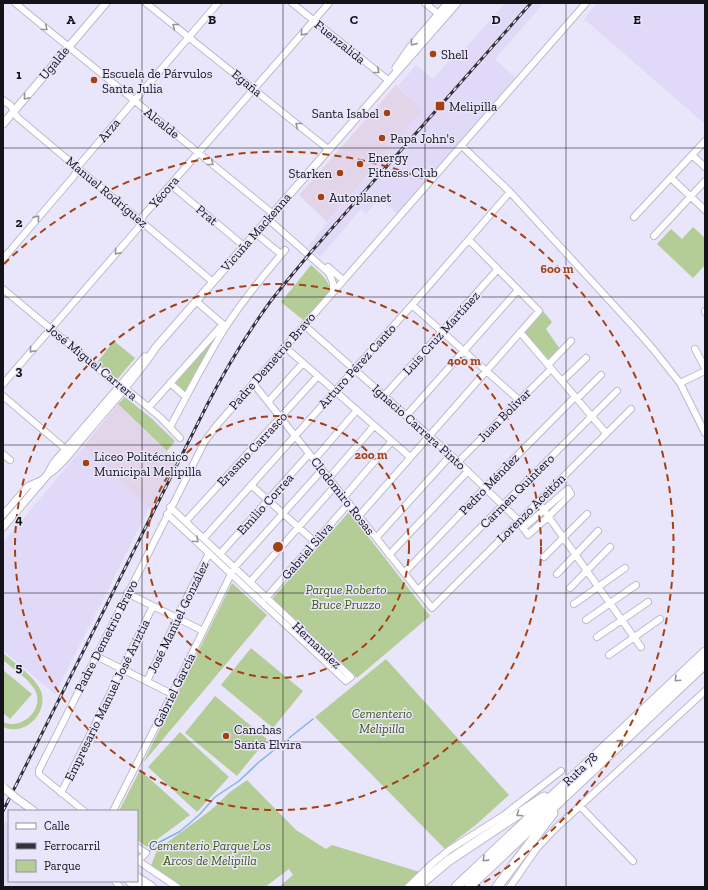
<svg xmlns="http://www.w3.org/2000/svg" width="708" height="890" font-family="'Zilla Slab',serif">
	<rect width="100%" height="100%" fill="#e9e5fb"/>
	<path fill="#e2d5e9" d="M396 85 423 110 327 222 299 195Z
		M118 404 177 461 152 511 84 446Z"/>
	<path fill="#e0d9f7" d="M505 3H544L495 59 517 79 398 215 380 199 366 214 361 209 320 257 308 246 422 110 398 86 416 65 433 79 459 49 462 52Z
		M597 3H705L704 123 584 19Z
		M84 446 149 508 55 694 3 650V543Z
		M5 821 9 824V881H111L116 887H3V825Z"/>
	<path fill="#b4cd97" d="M693 227 705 238V265L693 278 657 244 671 229 682 239Z
		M311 265C321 274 330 280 331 295L308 324 281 302Z
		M543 311 552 322 546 329 560 349 548 359 536 346V345L524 332Z
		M216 333 219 335 185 393 173 383Z
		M114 341 135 358 115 382 95 365Z
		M125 397 151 418 175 441 167 451 118 404Z
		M349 512 430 616 357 678 271 600Z
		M232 583 267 615 143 763Z
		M251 648 303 691 273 728 221 685Z
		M3 653C15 663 35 677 41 691 49 713 24 737 3 727V722C22 731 45 709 35 690 28 678 13 669 3 660Z
		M386 659 509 795 478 823 445 849 315 717Z
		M3 670 32 694 10 719 3 713Z
		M215 696 267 739 237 776 185 733Z
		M180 732 229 777 197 812 148 767Z
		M140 770 190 815 147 847 137 840V811H119Z
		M247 780 296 830 326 849 332 845 423 873 409 887H279L293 875 289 869 265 887H180L151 866 157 850 211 810 230 792Z"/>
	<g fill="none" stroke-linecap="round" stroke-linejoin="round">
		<path stroke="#80b3ea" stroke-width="1.5" d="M148 853 154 845 179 832 190 823 200 814 215 797 239 781 259 762 313 719"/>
		<defs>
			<path id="minor" d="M15 3 272 213
				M146 3 328 149
				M292 3 388 80
				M425 3 442 17
				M3 100 11 106 17 117 213 282
				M462 146 510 192 632 325 653 349 680 383 705 433
				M692 155 705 167
				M671 178 705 210
				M171 185 244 246
				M634 217 705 141
				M268 219 329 273 333 283V291
				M255 233 281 254
				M654 236 705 181
				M3 259 74 176 80 164 218 3
				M328 267 343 280
				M3 289 119 386 125 388 161 418 180 438
				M196 301 225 326
				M412 305 519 400
				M705 311V312
				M304 325 451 455 519 521 528 535 549 516 571 494 568 489 523 528
				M520 332 606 433
				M285 347 410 457
				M695 349 705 368
				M548 365 571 341
				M562 381 586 358
				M170 383 186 397
				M253 383 432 608 631 409
				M680 383 705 371
				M3 384 139 227 143 216 329 3
				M3 396 69 452
				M384 396 498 269
				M577 399 601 375
				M268 402 303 363
				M149 407 223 324
				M406 416 518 290
				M170 427C188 394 205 360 225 328 243 300 264 275 285 250
				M3 454 10 460
				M314 460 357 410
				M458 462 551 369
				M329 478 374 426
				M251 485 315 542
				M344 497 392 441
				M538 502 641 647
				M167 514 346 681 351 677 170 507
				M3 515 28 486 42 480
				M359 516 539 311 469 240
				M186 521 318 376
				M204 538 412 305 510 192
				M376 538 451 455
				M220 554 309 454
				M389 555 468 471
				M544 557 587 514
				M404 573 485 488 575 397
				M557 574 598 531
				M250 582 335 486
				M570 588 610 547
				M418 590 617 391
				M127 593 203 631
				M266 598 349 503
				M574 604 625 568
				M586 620 636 585
				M597 637 648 602
				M609 655 660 619
				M96 656 172 694
				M147 681 176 621 178 615 209 553
				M61 793 110 694 119 672 124 665 153 606
				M580 806 633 861
				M84 811 41 776 39 774V770L205 441 217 425 586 3
				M113 811 172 694 234 568 322 470
				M137 847 146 853 137 862
				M137 860 177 887
				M115 881 120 887
				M408 887 433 863 449 850 504 815 561 771
				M510 887 537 848 556 828 705 691"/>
			<path id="major" d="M396 68 409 49 448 3
				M3 124 106 3
				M48 474C62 465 73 449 84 436 108 407 135 379 156 347L457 3
				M3 527 48 474 54 463 66 449 145 357
				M16 798 34 811"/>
			<path id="highway" d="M137 878 151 887
				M130 881 138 887
				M417 887 448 861 544 797
				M456 887 705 652
				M469 887 705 664
				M497 887 553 813"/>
		</defs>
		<use href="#minor" stroke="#bdb9cf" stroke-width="8"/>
		<use href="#major" stroke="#bdb9cf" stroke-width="9"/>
		<use href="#highway" stroke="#bdb9cf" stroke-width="11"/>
		<use href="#minor" stroke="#fff" stroke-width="6"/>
		<use href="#major" stroke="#fff" stroke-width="7"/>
		<use href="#highway" stroke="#fff" stroke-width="9"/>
		<defs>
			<path id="rail" d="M3 811 206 407C225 370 246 335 270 302 283 285 297 269 311 252L531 3"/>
		</defs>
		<use href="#rail" stroke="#33313a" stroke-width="3"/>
		<use href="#rail" stroke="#e9e5fb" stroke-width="1.5" stroke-dasharray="4.5" stroke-linecap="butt"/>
		<defs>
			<path id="major-bridge" d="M4 788 16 798"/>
		</defs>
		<use href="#major-bridge" stroke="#bdb9cf" stroke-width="9" stroke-linecap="butt"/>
		<use href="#major-bridge" stroke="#fff" stroke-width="7"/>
	</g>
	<defs><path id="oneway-chevron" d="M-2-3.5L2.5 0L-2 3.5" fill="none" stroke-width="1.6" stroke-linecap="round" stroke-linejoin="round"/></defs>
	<g stroke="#959598">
		<use href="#oneway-chevron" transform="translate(175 26) rotate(-142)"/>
		<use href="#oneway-chevron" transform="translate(45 28) rotate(39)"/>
		<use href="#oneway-chevron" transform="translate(303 33) rotate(131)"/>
		<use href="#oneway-chevron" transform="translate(413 43) rotate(129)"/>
		<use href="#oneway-chevron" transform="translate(377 71) rotate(39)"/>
		<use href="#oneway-chevron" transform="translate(26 97) rotate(130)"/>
		<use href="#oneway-chevron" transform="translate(298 125) rotate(-141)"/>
		<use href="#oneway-chevron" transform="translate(211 163) rotate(39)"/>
		<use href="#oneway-chevron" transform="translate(37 218) rotate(-49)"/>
		<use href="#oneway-chevron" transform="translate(117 252) rotate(131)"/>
		<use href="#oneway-chevron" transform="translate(32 350) rotate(131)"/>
		<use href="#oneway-chevron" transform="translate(196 540) rotate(43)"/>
		<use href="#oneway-chevron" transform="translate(677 679) rotate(137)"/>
		<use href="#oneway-chevron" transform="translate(621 742) rotate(-43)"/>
		<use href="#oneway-chevron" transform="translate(519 814) rotate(146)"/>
		<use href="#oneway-chevron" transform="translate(485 859) rotate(136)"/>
	</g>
	<path fill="none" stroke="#14131a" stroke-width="1" stroke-opacity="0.55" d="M142 3V887M283 3V887M425 3V887M566 3V887M3 148H705M3 297H705M3 445H705M3 593H705M3 742H705"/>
	<g fill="none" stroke="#a54110" stroke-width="2" stroke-dasharray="7 5">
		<circle cx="278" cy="547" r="131"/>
		<circle cx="278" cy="547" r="263"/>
		<path d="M4 264A394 394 0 1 1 478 886"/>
	</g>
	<g fill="#a54110" stroke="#e9e5fb" stroke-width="1.5">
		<circle cx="433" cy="54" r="4"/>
		<circle cx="94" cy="80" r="4"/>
		<rect x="435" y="101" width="10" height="10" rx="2"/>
		<circle cx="387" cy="113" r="4"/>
		<circle cx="382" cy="138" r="4"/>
		<circle cx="360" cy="164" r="4"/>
		<circle cx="340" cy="173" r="4"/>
		<circle cx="321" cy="197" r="4"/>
		<circle cx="86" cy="463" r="4"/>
		<circle cx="226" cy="736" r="4"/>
	</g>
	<g text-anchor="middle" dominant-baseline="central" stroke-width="3" stroke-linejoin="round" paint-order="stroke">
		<g font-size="13" fill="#14131a" stroke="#e9e5fb">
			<text transform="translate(340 42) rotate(39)">Fuenzalida</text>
			<text transform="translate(54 63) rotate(-50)">Ugalde</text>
			<text transform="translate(247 83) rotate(39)">Egaña</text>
			<text transform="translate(162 123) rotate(39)">Alcalde</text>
			<text transform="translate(109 130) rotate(-50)">Arza</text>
			<text transform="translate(107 192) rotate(40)">Manuel Rodríguez</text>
			<text transform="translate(164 192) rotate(-49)">Yécora</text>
			<text transform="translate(207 215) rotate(40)">Prat</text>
			<text transform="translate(256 232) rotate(-49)">Vicuña Mackenna</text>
			<text transform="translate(441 333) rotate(-48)">Luis Cruz Martínez</text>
			<text transform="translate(272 361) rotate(-49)">Padre Demetrio Bravo</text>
			<text transform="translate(92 362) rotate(39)">José Miguel Carrera</text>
			<text transform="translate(357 366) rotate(-48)">Arturo Pérez Canto</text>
			<text transform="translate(504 415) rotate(-45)">Juan Bolívar</text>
			<text transform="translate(419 427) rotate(42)">Ignacio Carrera Pinto</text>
			<text transform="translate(252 449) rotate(-47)">Erasmo Carrasco</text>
			<text transform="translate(489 484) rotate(-46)">Pedro Méndez</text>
			<text transform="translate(517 491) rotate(-45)">Carmen Quintero</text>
			<text transform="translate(343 496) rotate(52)">Clodomiro Rosas</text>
			<text transform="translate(265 504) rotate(-48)">Emilio Correa</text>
			<text transform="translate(531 508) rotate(-45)">Lorenzo Aceitón</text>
			<text transform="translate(307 551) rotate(-49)">Gabriel Silva</text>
			<text transform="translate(178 617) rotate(-64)">José Manuel González</text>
			<text transform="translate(106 636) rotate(-63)">Padre Demetrio Bravo</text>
			<text transform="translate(317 645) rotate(43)">Hernandez</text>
			<text transform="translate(174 690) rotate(-64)">Gabriel García</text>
			<text transform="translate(107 700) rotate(-64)">Empresario Manuel José Ariztia</text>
			<text transform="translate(580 769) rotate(-43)">Ruta 78</text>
		</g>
		<g font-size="13" fill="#14131a" stroke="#e9e5fb" text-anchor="start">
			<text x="441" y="54">Shell</text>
			<text x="102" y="73">Escuela de Párvulos<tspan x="102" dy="15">Santa Julia</tspan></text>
			<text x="449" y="106">Melipilla</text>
			<text x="379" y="113" text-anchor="end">Santa Isabel</text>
			<text x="390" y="138">Papa John's</text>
			<text x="368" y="157">Energy<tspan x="368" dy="15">Fitness Club</tspan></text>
			<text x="332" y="173" text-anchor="end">Starken</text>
			<text x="329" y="197">Autoplanet</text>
			<text x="94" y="456">Liceo Politécnico<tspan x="94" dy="15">Municipal Melipilla</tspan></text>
			<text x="234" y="729">Canchas<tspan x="234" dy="15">Santa Elvira</tspan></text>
		</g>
		<g font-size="13" font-style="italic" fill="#415c15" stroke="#e9e5fb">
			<text x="346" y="589">Parque Roberto<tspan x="346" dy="15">Bruce Pruzzo</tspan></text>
			<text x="382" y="713">Cementerio<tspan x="382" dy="15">Melipilla</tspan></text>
			<text x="210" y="845">Cementerio Parque Los<tspan x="210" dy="15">Arcos de Melipilla</tspan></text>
		</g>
	</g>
	<g font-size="13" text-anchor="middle" font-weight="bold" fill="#14131a" stroke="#e9e5fb" stroke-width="3" stroke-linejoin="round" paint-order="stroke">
		<text x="71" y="24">A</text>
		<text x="212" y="24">B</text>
		<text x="354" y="24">C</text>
		<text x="496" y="24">D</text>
		<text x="637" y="24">E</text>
		<text x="19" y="79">1</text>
		<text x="19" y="227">2</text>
		<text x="19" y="375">3</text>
		<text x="19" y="524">4</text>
		<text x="19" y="672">5</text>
	</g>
	<circle cx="278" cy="547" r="6" fill="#a54110" stroke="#e9e5fb" stroke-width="2"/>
	<g font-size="12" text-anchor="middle" font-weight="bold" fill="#a54110" stroke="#e9e5fb" stroke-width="3" stroke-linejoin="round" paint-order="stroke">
		<text x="557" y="273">600 m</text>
		<text x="464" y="365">400 m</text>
		<text x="371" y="459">200 m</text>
	</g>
	<rect width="708" height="890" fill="none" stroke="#14131a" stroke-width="8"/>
	<rect x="8" y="810" width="130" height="72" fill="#e9e5fb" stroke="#9491a1"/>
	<rect x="16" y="823" width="20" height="6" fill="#ffffff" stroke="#9491a1"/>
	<text x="44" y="830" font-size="12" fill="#14131a">Calle</text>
	<rect x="16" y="843" width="20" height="6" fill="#33313a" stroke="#9491a1"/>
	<text x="44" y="850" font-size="12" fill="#14131a">Ferrocarril</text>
	<rect x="16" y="860" width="20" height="12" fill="#b4cd97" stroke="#9491a1"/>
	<text x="44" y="870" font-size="12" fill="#14131a">Parque</text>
</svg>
